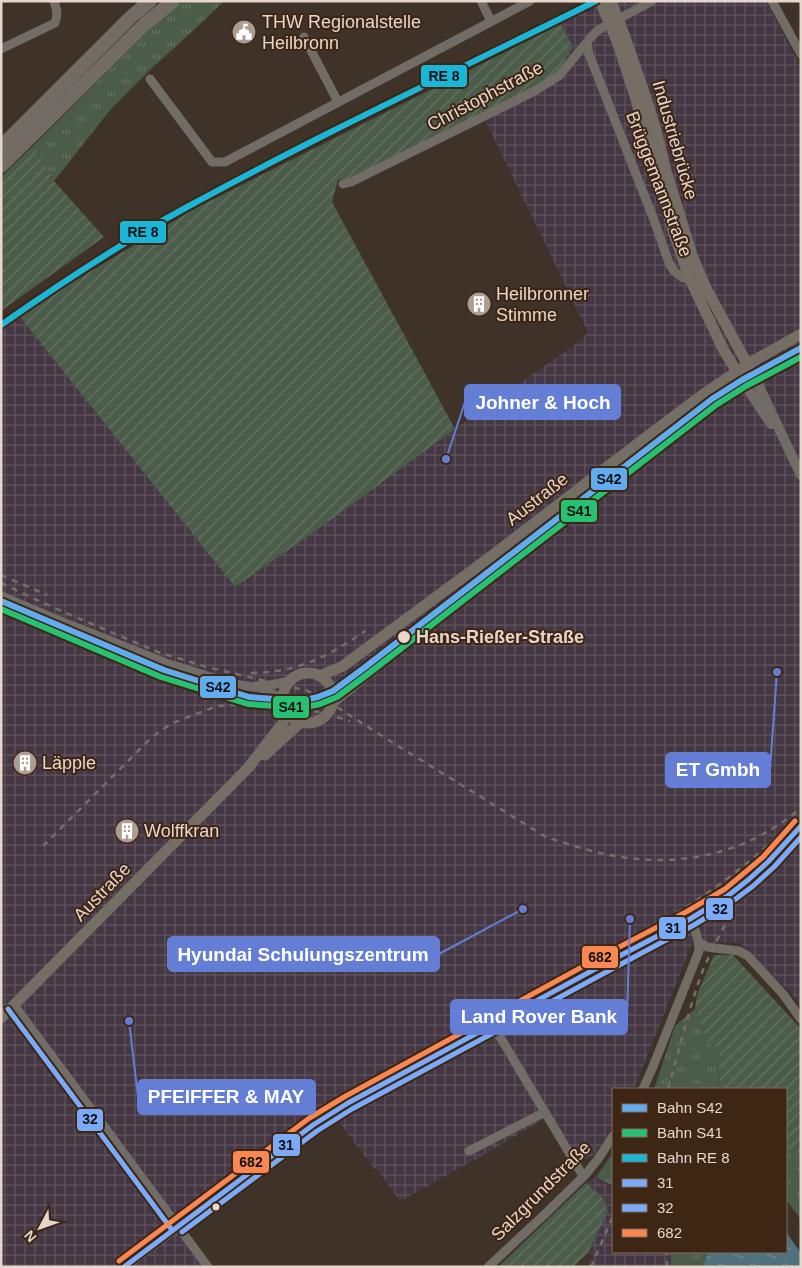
<svg xmlns="http://www.w3.org/2000/svg" width="802" height="1268" font-family="Helvetica,sans-serif">
	<defs>
		<pattern id="industrial-grid" width="8" height="8" patternUnits="userSpaceOnUse" patternTransform="scale(1.25)"><rect width="8" height="8" fill="#453844"/><path d="M0 4h8M4 0v8" fill="none" stroke="#60545e"/></pattern>
		<pattern id="grass-tufts" width="24" height="20" patternUnits="userSpaceOnUse" patternTransform="scale(1.25)"><rect width="24" height="20" fill="#4b5c4a"/><path d="M3 7l-1-3M5 7V3M7 7l1-3M15 17l-1-3M17 17v-4M19 17l1-3" fill="none" stroke="#657363"/></pattern>
		<pattern id="garden-furrows" width="10" height="10" patternUnits="userSpaceOnUse" patternTransform="scale(1.25)"><rect width="10" height="10" fill="#4b5c4a"/><path d="M-1 1l2-2M0 10L10 0M9 11l2-2" fill="none" stroke="#657363"/></pattern>
		<pattern id="water-ripples" width="26" height="14" patternUnits="userSpaceOnUse" patternTransform="scale(1.25)"><rect width="26" height="14" fill="#4e717c"/><path d="M2 4q2-2 4 0t4 0M15 11q2-2 4 0t4 0" fill="none" stroke="#708b93"/></pattern>
	</defs>
	<rect width="100%" height="100%" fill="#3f3229"/>
	<path fill="url(#industrial-grid)" d="M607 1H766L801 68V1008L798 1002 791 993 739 942 692 944 634 1089H613V1126L601 1145 594 1155 589 1158 584 1159 575 1154 551 1115 471 1162 400 1201 376 1168 374 1169 336 1118 305 1137 180 1234 204 1267H1V330L20 317 235 587 310 535 455 429 580 341 588 332 482 114 573 47 561 24Z
		M596 1177 613 1189V1252H671V1267H587L593 1255 588 1253 608 1210 603 1198 586 1183Z"/>
	<path fill="url(#grass-tufts)" d="M182 1H224L193 31 152 68 111 109 54 181 34 145 160 19Z
		M695 1009 708 1043 718 1048 720 1089H654L675 1026Z
		M786 1148 801 1156V1220L786 1199Z
		M613 1153V1186L596 1177Z
		M671 1252H708L703 1267H671Z"/>
	<path fill="url(#garden-furrows)" d="M561 24 573 47 557 73 532 88 351 179 338 180 332 202 455 429 310 535 235 587 20 317 68 285 194 209Z
		M34 145 54 181 104 237 1 311V177Z
		M714 955H733L801 1029V1156L786 1148V1089H720L718 1048 708 1043 695 1009 697 995Z
		M586 1183 603 1198 608 1211 588 1253 573 1267H498Z"/>
	<path fill="url(#water-ripples)" d="M786 1232 801 1253V1267H703L708 1252H786Z"/>
	<g fill="none" stroke-linecap="round" stroke-linejoin="round">
		<path stroke="#716c65" stroke-width="9" d="M481 1 491 21
			M772 1 801 54
			M304 37 338 102
			M587 43 589 54 654 220 669 263 674 271 683 278 689 277
			M1 49 55 23C58 15 57 10 54 1
			M150 79 212 162H225L530 1
			M343 184 351 182 533 92 559 76 591 37 598 30 652 1
			M1 596 60 621 166 663 217 679 234 684 254 687 260 685H271L289 681
			M257 687 277 696 283 702
			M699 942 707 947 739 951 748 956 783 994 801 1019
			M14 1005 208 1267
			M493 1025 583 1176
			M643 1089 652 1069 699 951C699 939 696 930 690 919
			M469 1151 545 1112
			M488 1267 544 1215 586 1174 598 1159 613 1136"/>
		<path stroke="#716c65" stroke-width="10" d="M755 378 801 475
			M745 385 771 424
			M124 1267 313 1125 348 1103 608 962 690 919 729 895 748 880 768 862 801 826"/>
		<path stroke="#756e65" stroke-width="11" d="M625 37 644 92 656 130 666 171 693 258 706 288 751 371
			M617 41 635 96 673 231 689 277 723 349 740 377
			M283 698a25 25 0 1 1 50 0a25 25 0 1 1-50 0Z
			M320 676 343 666 355 657 489 558 641 441 705 393 748 364 801 334
			M333 702 460 599 498 572 582 506 728 395 755 378 801 354
			M265 755 301 722
			M1 1018 248 768 283 723 287 712"/>
		<path stroke="#736c64" stroke-width="14" d="M1 147 131 17 150 1
			M1 166 145 24 173 1"/>
		<path stroke="#766e69" stroke-width="2.5" stroke-dasharray="6 6" stroke-linecap="butt" d="M1 575 47 595
			M1 583 52 607 158 652 207 667 308 691 326 700 382 736 546 837C568 844 592 852 615 856 683 868 748 853 801 808
			M251 673C299 672 327 657 365 631
			M43 846 148 741 160 731 173 723 217 706 248 704H256L267 707 305 709 327 714 350 721
			M668 1089C679 1051 688 1012 701 975 709 955 719 936 729 917 741 894 752 871 768 851
			M318 1109C399 1065 479 1020 560 976 590 959 621 944 651 928 699 901 752 864 790 823
			M591 1267 613 1216
			M667 1267V1252"/>
		<path stroke="#756e65" stroke-width="11" d="M600 1 617 41
			M611 1 625 37"/>
		<defs>
			<path id="bus-1" d="M124 1267 313 1125 348 1103 608 962 690 919 729 895 748 880 768 862 801 826"/>
			<path id="bus-2" d="M8 1009 172 1230
				M182 1232 317 1131 352 1109 612 969 694 925 733 901 753 886 774 867 801 837"/>
			<path id="bus-3" d="M119 1261 308 1119 344 1097 604 955 686 912 725 889 743 874 763 857 795 821"/>
		</defs>
		<use href="#bus-1" stroke="#3e2615" stroke-width="9"/>
		<use href="#bus-2" stroke="#3e2615" stroke-width="9"/>
		<use href="#bus-3" stroke="#3e2615" stroke-width="9"/>
		<use href="#bus-1" stroke="#7baaf9" stroke-width="5"/>
		<use href="#bus-2" stroke="#7baaf9" stroke-width="5"/>
		<use href="#bus-3" stroke="#f88751" stroke-width="5"/>
		<defs>
			<path id="rail-1" d="M1 601 164 670 249 697 301 701 318 697 333 691 364 668 712 399 742 380 801 348"/>
			<path id="rail-2" d="M1 609 161 677 248 704 301 708 320 704 337 697 368 674 716 405 746 386 801 357"/>
			<path id="rail-3" d="M1 325C61 283 123 242 187 207 321 134 460 69 596 1"/>
		</defs>
		<use href="#rail-1" stroke="#3e2615" stroke-width="10"/>
		<use href="#rail-2" stroke="#3e2615" stroke-width="10"/>
		<use href="#rail-3" stroke="#3e2615" stroke-width="10"/>
		<use href="#rail-1" stroke="#60acee" stroke-width="6"/>
		<use href="#rail-2" stroke="#26c172" stroke-width="6"/>
		<use href="#rail-3" stroke="#1ab6d8" stroke-width="6"/>
	</g>
	<defs>
		<symbol id="civic-disc" viewBox="-11 -11 22 22"><circle r="9.5" fill="#ac9d93" stroke="#3e2615"/><path d="M-.6-6.5H3V-4.5H.6V-3L4-1V1h2V6H-6V1h2V-1L-.6-3ZM-1.2 2.5V6h2.4V2.5Z" fill="#fff"/></symbol>
		<symbol id="building-disc" viewBox="-11 -11 22 22"><circle r="9.5" fill="#ac9d93" stroke="#3e2615"/><path d="M-4-6H4V6H1V3H-1V6H-4ZM-2.5-4.3h1.7v1.8h-1.7ZM.8-4.3h1.7v1.8H.8ZM-2.5-1h1.7V.8h-1.7ZM.8-1h1.7V.8H.8Z" fill="#fff"/></symbol>
	</defs>
	<g fill-rule="evenodd">
		<use href="#civic-disc" x="230" y="18" width="28" height="28"/>
		<use href="#building-disc" x="465" y="290" width="28" height="28"/>
		<use href="#building-disc" x="11" y="749" width="28" height="28"/>
		<use href="#building-disc" x="113" y="817" width="28" height="28"/>
	</g>
	<g fill="#e6d6cc" stroke="#3e2615" stroke-width="2">
		<circle cx="404" cy="637" r="7"/>
		<circle cx="216" cy="1207" r="4.5"/>
	</g>
	<g text-anchor="middle" dominant-baseline="central" stroke-width="4" stroke-linejoin="round" paint-order="stroke">
		<g font-size="18" fill="#e6d6cc" stroke="#3e2615" text-anchor="start">
			<text x="262" y="22">THW Regionalstelle<tspan x="262" dy="21">Heilbronn</tspan></text>
			<text x="496" y="294">Heilbronner<tspan x="496" dy="21">Stimme</tspan></text>
			<text x="42" y="763">Läpple</text>
			<text x="144" y="831">Wolffkran</text>
		</g>
		<g font-size="18" fill="#e6d6cc" stroke="#3e2615">
			<text transform="translate(485 96) rotate(-28)">Christophstraße</text>
			<text transform="translate(675 140) rotate(74)">Industriebrücke</text>
			<text transform="translate(659 184) rotate(69)">Brüggemannstraße</text>
			<text transform="translate(537 499) rotate(-38)">Austraße</text>
			<text transform="translate(102 892) rotate(-46)">Austraße</text>
			<text transform="translate(541 1191) rotate(-45)">Salzgrundstraße</text>
		</g>
		<g font-size="18" font-weight="bold" fill="#e6d6cc" stroke="#3e2615" text-anchor="start">
			<text x="416" y="637">Hans-Rießer-Straße</text>
		</g>
	</g>
	<path fill="none" stroke="#637ed4" stroke-width="2" d="M446 459L465 402M777 672L770 770M523 909L439 954M630 919L627 1017M129 1021L138 1097"/>
	<g fill="#637ed4" stroke="#3e2615" stroke-width="2">
		<circle cx="446" cy="459" r="5"/>
		<circle cx="777" cy="672" r="5"/>
		<circle cx="523" cy="909" r="5"/>
		<circle cx="630" cy="919" r="5"/>
		<circle cx="129" cy="1021" r="5"/>
	</g>
	<g fill="#637ed4" stroke="#637ed4" stroke-width="2">
		<rect x="465" y="385" width="155" height="34" rx="5"/>
		<rect x="666" y="753" width="104" height="34" rx="5"/>
		<rect x="168" y="937" width="271" height="34" rx="5"/>
		<rect x="451" y="1000" width="176" height="34" rx="5"/>
		<rect x="138" y="1080" width="177" height="34" rx="5"/>
	</g>
	<g font-size="19" text-anchor="middle" font-weight="bold" fill="#fff">
		<text x="543" y="409">Johner &amp; Hoch</text>
		<text x="718" y="776">ET Gmbh</text>
		<text x="303" y="961">Hyundai Schulungszentrum</text>
		<text x="539" y="1023">Land Rover Bank</text>
		<text x="226" y="1103">PFEIFFER &amp; MAY</text>
	</g>
	<g stroke="#3e2615" stroke-width="2">
		<rect x="420" y="64" width="48" height="24" rx="5" fill="#1ab6d8"/>
		<rect x="119" y="220" width="48" height="24" rx="5" fill="#1ab6d8"/>
		<rect x="590" y="467" width="38" height="24" rx="5" fill="#60acee"/>
		<rect x="560" y="499" width="38" height="24" rx="5" fill="#26c172"/>
		<rect x="199" y="675" width="38" height="24" rx="5" fill="#60acee"/>
		<rect x="272" y="695" width="38" height="24" rx="5" fill="#26c172"/>
		<rect x="705" y="897" width="29" height="24" rx="5" fill="#7baaf9"/>
		<rect x="658" y="916" width="29" height="24" rx="5" fill="#7baaf9"/>
		<rect x="581" y="945" width="38" height="24" rx="5" fill="#f88751"/>
		<rect x="76" y="1108" width="28" height="24" rx="5" fill="#7baaf9"/>
		<rect x="272" y="1133" width="29" height="24" rx="5" fill="#7baaf9"/>
		<rect x="232" y="1150" width="38" height="24" rx="5" fill="#f88751"/>
	</g>
	<g font-size="14" text-anchor="middle" font-weight="bold" fill="#111">
		<text x="444" y="81">RE 8</text>
		<text x="143" y="237">RE 8</text>
		<text x="609" y="484">S42</text>
		<text x="579" y="516">S41</text>
		<text x="218" y="692">S42</text>
		<text x="291" y="712">S41</text>
		<text x="720" y="914">32</text>
		<text x="673" y="933">31</text>
		<text x="600" y="962">682</text>
		<text x="90" y="1124">32</text>
		<text x="286" y="1150">31</text>
		<text x="251" y="1167">682</text>
	</g>
	<rect width="802" height="1268" fill="none" stroke="#e6d6cc" stroke-width="5"/>
	<rect x="612" y="1088" width="175" height="165" fill="#3e2615" stroke="#816c5e"/>
	<rect x="622" y="1104" width="25" height="8" fill="#60acee" stroke="#816c5e"/>
	<text x="657" y="1113" font-size="15" fill="#e6d6cc">Bahn S42</text>
	<rect x="622" y="1129" width="25" height="8" fill="#26c172" stroke="#816c5e"/>
	<text x="657" y="1138" font-size="15" fill="#e6d6cc">Bahn S41</text>
	<rect x="622" y="1154" width="25" height="8" fill="#1ab6d8" stroke="#816c5e"/>
	<text x="657" y="1163" font-size="15" fill="#e6d6cc">Bahn RE 8</text>
	<rect x="622" y="1179" width="25" height="8" fill="#7baaf9" stroke="#816c5e"/>
	<text x="657" y="1188" font-size="15" fill="#e6d6cc">31</text>
	<rect x="622" y="1204" width="25" height="8" fill="#7baaf9" stroke="#816c5e"/>
	<text x="657" y="1213" font-size="15" fill="#e6d6cc">32</text>
	<rect x="622" y="1229" width="25" height="8" fill="#f88751" stroke="#816c5e"/>
	<text x="657" y="1238" font-size="15" fill="#e6d6cc">682</text>
	<g transform="translate(40 1228) rotate(229)" stroke="#3e2615" stroke-width="4" paint-order="stroke">
	<path d="M0-4L9 19L0 12L-9 19Z" fill="#e6d6cc"/>
	<text y="-8" font-size="14" font-weight="bold" text-anchor="middle" fill="#e6d6cc">N</text>
	</g>
</svg>
